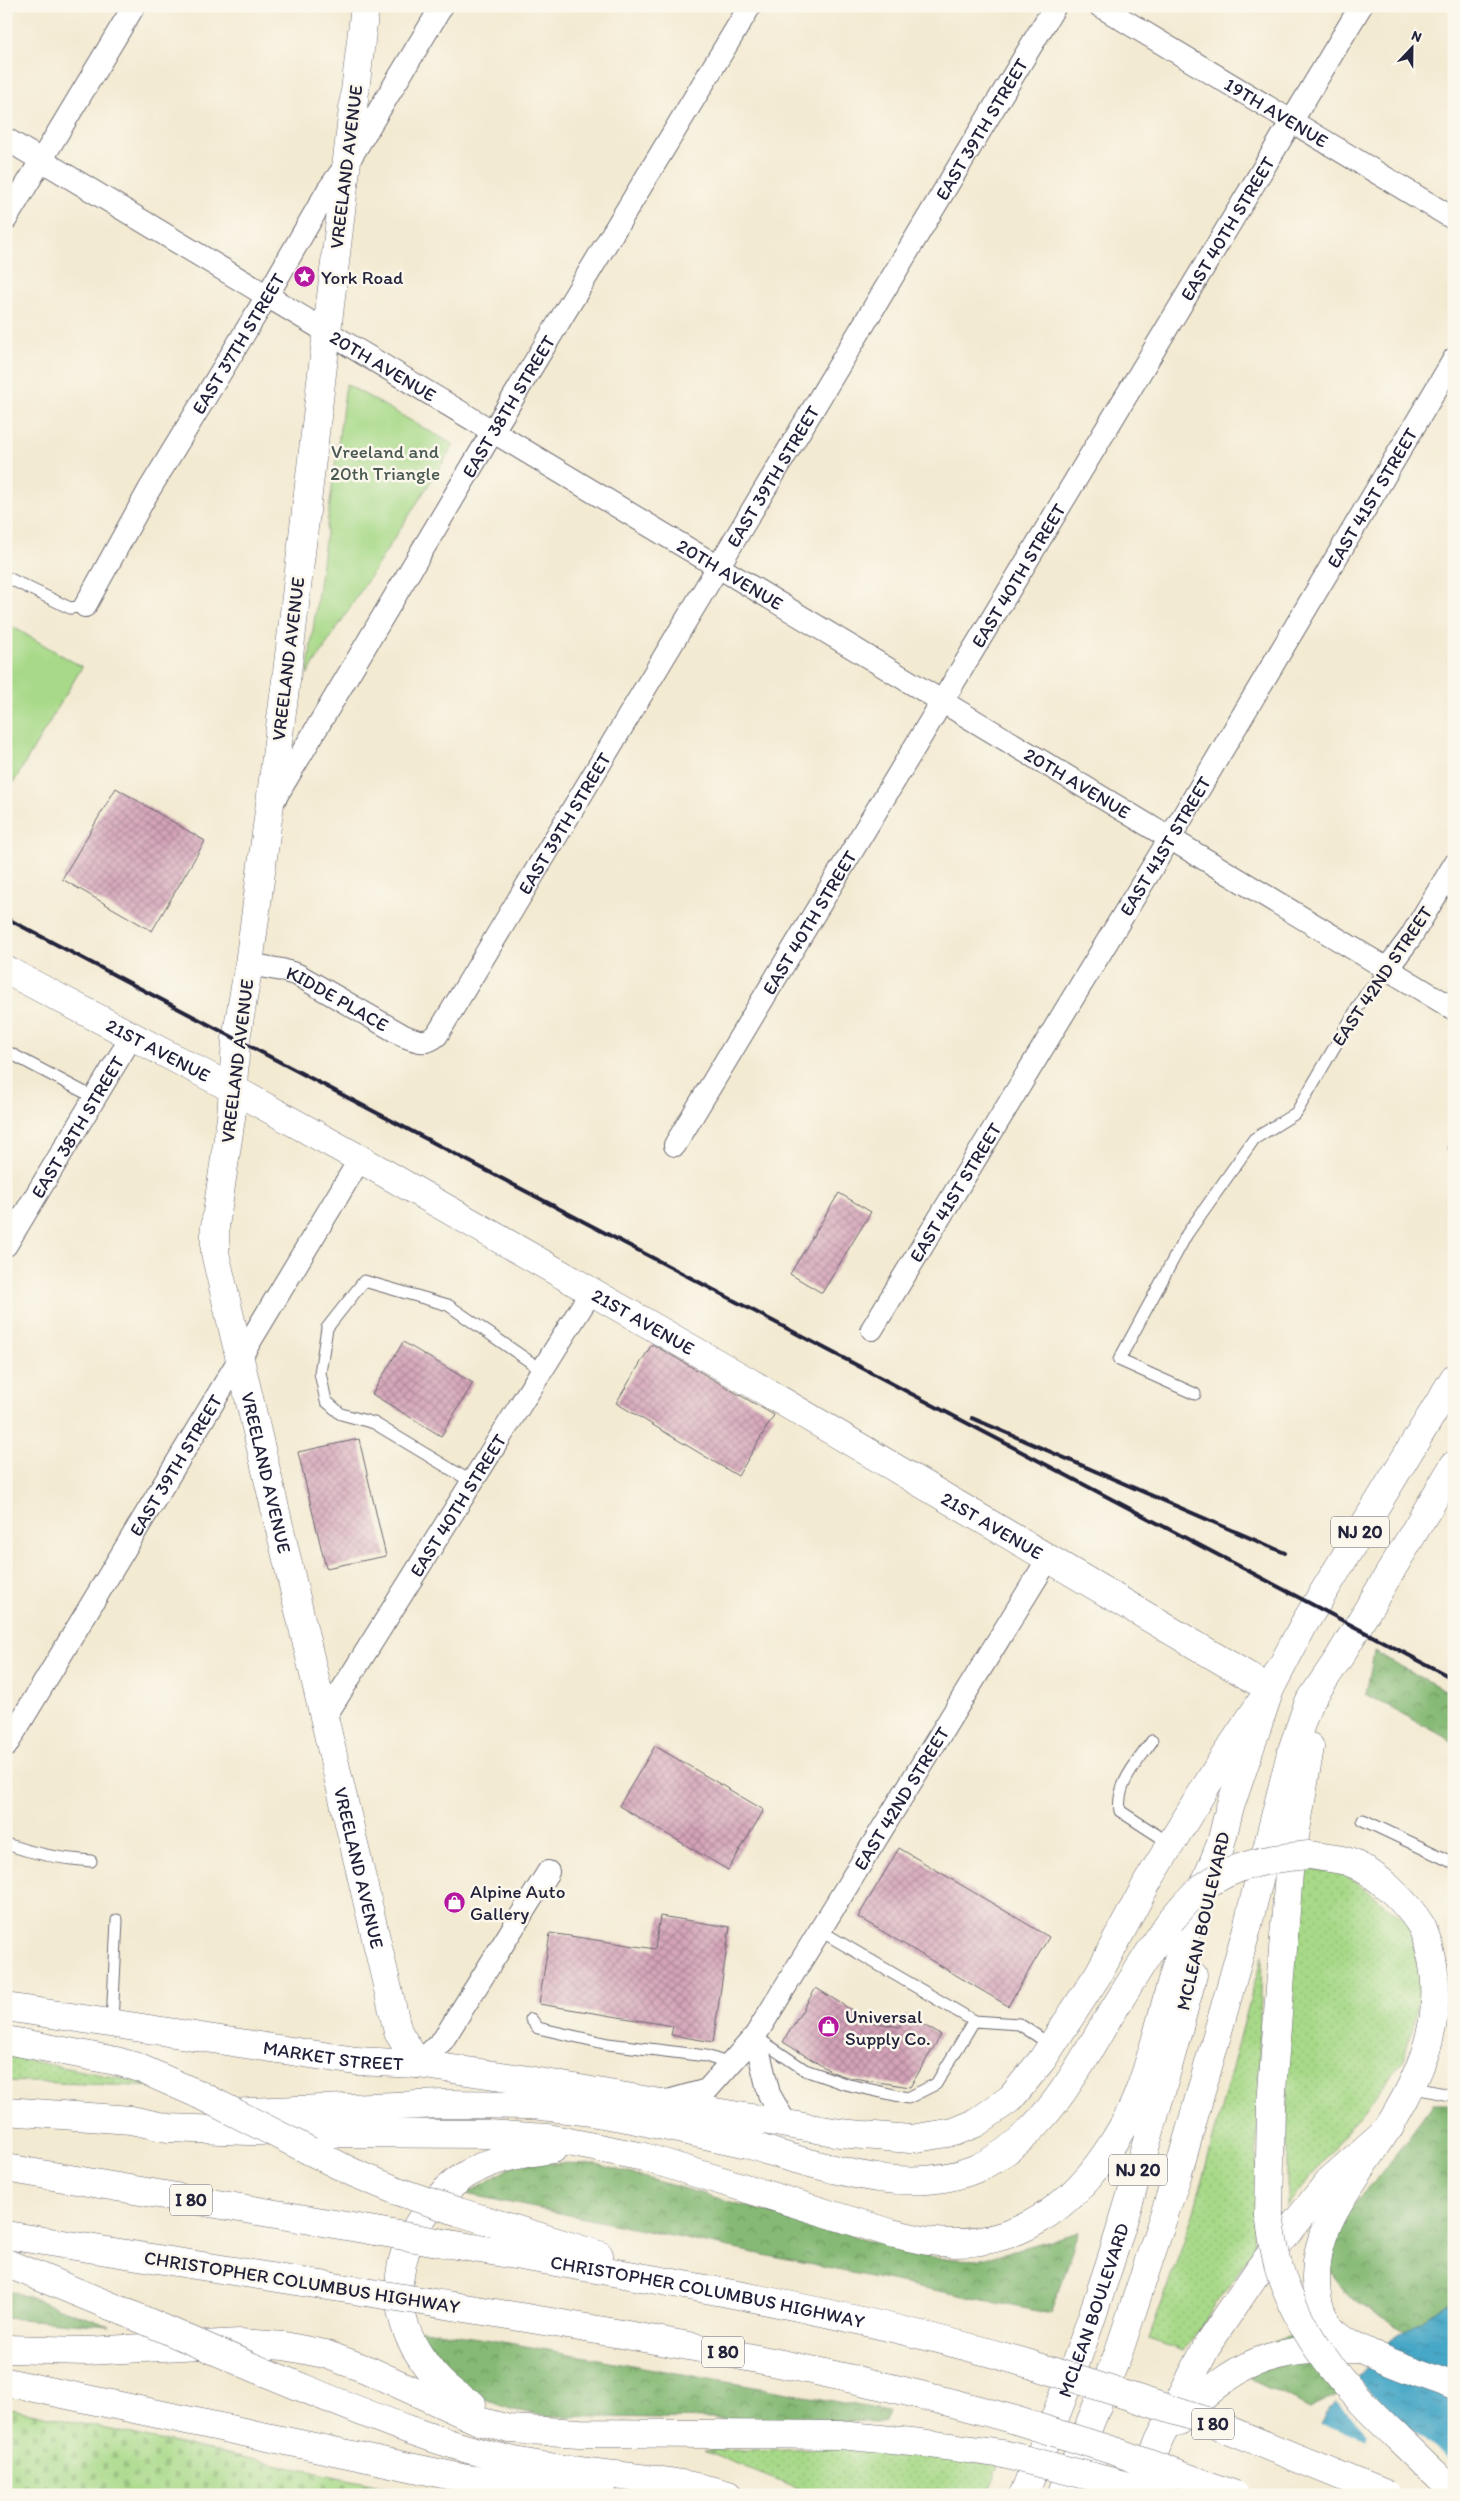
<svg xmlns="http://www.w3.org/2000/svg" width="1460" height="2501" font-family="Itim,sans-serif">
	<defs>
		<pattern id="grass-dots" width="8" height="8" patternUnits="userSpaceOnUse" patternTransform="scale(1.25)"><rect width="8" height="8" fill="#a7d988"/><path d="M2 2h.1M6 6h.1" fill="none" stroke="#8fba76" stroke-width="1.8" stroke-linecap="round"/></pattern>
		<pattern id="forest-crowns" width="20" height="18" patternUnits="userSpaceOnUse" patternTransform="scale(1.25)"><rect width="20" height="18" fill="#85b974"/><path d="M2 6a3 3 0 1 1 6 0M12 15a3 3 0 1 1 6 0" fill="none" stroke="#6c9660"/></pattern>
		<pattern id="cemetery-stones" width="16" height="16" patternUnits="userSpaceOnUse" patternTransform="scale(1.25)"><rect width="16" height="16" fill="#a7d988"/><path d="M2 7V4a2 2 0 0 1 4 0v3zM10 15v-3a2 2 0 0 1 4 0v3z" fill="#8fba76"/></pattern>
		<pattern id="water-ripples" width="26" height="14" patternUnits="userSpaceOnUse" patternTransform="scale(1.25)"><rect width="26" height="14" fill="#47a7c6"/><path d="M2 4q2-2 4 0t4 0M15 11q2-2 4 0t4 0" fill="none" stroke="#3b88a2"/></pattern>
		<pattern id="building-cross-hatch" width="8" height="8" patternUnits="userSpaceOnUse" patternTransform="scale(1.25)"><rect width="8" height="8" fill="#d4a3b8"/><path d="M0 0l8 8M0 8l8-8" fill="none" stroke="#ac8497"/></pattern>
	</defs>
	<rect width="100%" height="100%" fill="#fbf7ec"/>
	<filter id="ink" filterUnits="userSpaceOnUse"><feTurbulence type="fractalNoise" baseFrequency=".02" numOctaves="2"/><feDisplacementMap in="SourceGraphic" scale="10" xChannelSelector="R" yChannelSelector="G"/><feConvolveMatrix kernelMatrix="1 2 1 2 8 2 1 2 1" color-interpolation-filters="sRGB"/></filter>
	<filter id="wash" filterUnits="userSpaceOnUse"><feTurbulence type="fractalNoise" baseFrequency=".0096" numOctaves="4" result="noise"/><feDisplacementMap in="SourceGraphic" scale="20" xChannelSelector="R" yChannelSelector="G"/><feGaussianBlur stdDeviation="1.12" result="paint"/><feColorMatrix in="noise" values="0 0 0 0 0 0 0 0 0 0 0 0 0 0 0 0 0 1.4 0 .05"/><feComposite in="paint" operator="in"/></filter>
	<g filter="url(#wash)">
		<rect width="100%" height="100%" fill="#f3ead2"/>
		<path fill="url(#grass-dots)" stroke="#647e62" d="M1298 1865 1346 1875 1408 1921 1423 1985 1403 2061 1287 2206V2017Z
			M1262 1955 1254 2249 1184 2351 1149 2339 1192 2218Z
			M6 2056 164 2087 6 2081Z
			M873 2447 999 2465 985 2495H802L791 2485 704 2451Z"/>
		<path fill="url(#forest-crowns)" stroke="#546e58" d="M1374 1652 1454 1695V1742L1366 1694Z
			M1433 2104H1454V2299L1406 2330 1352 2300 1328 2270 1345 2212 1378 2178Z
			M519 2162 596 2164 932 2258 979 2260 1079 2232 1051 2314 467 2194Z
			M6 2289 110 2326 6 2318Z
			M417 2329 492 2340 888 2411 885 2422 548 2416C533 2413 516 2412 502 2406 460 2391 439 2366 417 2329Z
			M1296 2334 1341 2392 1311 2408 1251 2380 1243 2353Z"/>
		<path fill="url(#cemetery-stones)" stroke="#647e62" d="M6 2408 424 2495H6Z"/>
		<path fill="#a7d988" stroke="#647e62" d="M346 384 454 445 307 675Z
			M6 623 82 667 6 795Z"/>
		<path fill="url(#water-ripples)" stroke="#346480" d="M1454 2299V2495H1280L1327 2413 1392 2339Z"/>
		<path fill="#f3ead2" d="M1355 2378 1406 2426 1454 2463V2495H1278L1318 2423 1366 2439 1368 2434 1336 2400Z"/>
		<g id="blocks">
			<path fill="url(#building-cross-hatch)" d="M116 788 205 841 152 931 62 879Z
				M839 1193 871 1212 822 1293 790 1274Z
				M403 1342 473 1383 441 1436 372 1394Z
				M652 1344 774 1415 738 1476 616 1403Z
				M359 1439 386 1556 326 1568 298 1452Z
				M655 1746 764 1810 728 1870 619 1806Z
				M899 1848 1049 1937 1008 2006 858 1917Z
				M660 1916 730 1927 713 2042 671 2035 673 2026 539 2004 550 1933 655 1949Z
				M816 1988 871 2022 899 2027 906 2015 941 2035 910 2087 847 2077 832 2072 783 2042Z"/>
		</g>
	</g>
	<g filter="url(#ink)">
		<use href="#blocks" fill-opacity="0" stroke="#6b6870" stroke-width="1"/>
		<g fill="none" stroke-linecap="round" stroke-linejoin="round">
			<defs>
				<path id="lane" d="M6 577 70 608 85 606
					M6 1051 95 1098
					M1454 1145V1148
					M1195 1394 1119 1360 1187 1234 1254 1139 1296 1113 1366 993 1387 969
					M472 1482 374 1423 341 1414 326 1401 320 1373 327 1328 364 1281 448 1305 542 1370
					M1152 1741C1137 1763 1116 1784 1120 1811L1171 1844
					M1363 1820 1454 1863
					M6 1844C34 1854 62 1859 91 1861
					M819 1930 974 2021 1019 2024 1051 2045
					M531 2019 538 2028 608 2044 706 2056 730 2064
					M112 2023 117 1920
					M756 2037 805 2070 845 2084 908 2098 936 2084 974 2021
					M1415 2088 1454 2096"/>
				<g id="street">
					<path id="s1" d="M1100 6 1454 219"/>
					<path id="s2" d="M6 139 1454 1009"/>
					<path d="M6 219 134 6"/>
					<path id="s3" d="M85 606 149 490 267 296 328 190 346 165 442 6"/>
					<path id="s4" d="M271 805 493 431 750 6"/>
					<path id="s5" d="M249 964 282 970 298 975 404 1036C417 1041 426 1045 437 1035L1055 6"/>
					<path d="M1387 969 1410 938 1454 865"/>
					<path id="s6" d="M675 1145 1361 6"/>
					<path id="s7" d="M6 1245 132 1036"/>
					<path id="s8" d="M872 1329 1170 838 1454 359"/>
					<path id="s9" d="M325 1717 591 1292"/>
					<path id="s10" d="M6 1746 360 1159"/>
					<path d="M755 2036 769 2094 786 2124"/>
					<path d="M418 2064 443 2040 548 1872"/>
					<path id="s11" d="M664 2102 707 2090 755 2036 1048 1559"/>
				</g>
				<g id="secondary">
					<path id="s12" d="M365 6 287 673 249 964 236 1039 231 1118 215 1226V1253L398 2032 418 2064"/>
					<path id="s13" d="M6 970 233 1089 360 1159 746 1380 1270 1689"/>
					<path d="M1309 1855C1321 1857 1334 1858 1346 1861 1374 1870 1407 1902 1422 1927 1460 2017 1411 2096 1360 2170 1337 2203 1315 2237 1316 2279 1316 2293 1318 2310 1327 2323 1346 2351 1421 2373 1454 2386"/>
					<path id="s14" d="M6 2007 356 2061 418 2064 522 2079 661 2103 683 2114"/>
					<path d="M722 2133C758 2150 798 2160 837 2170 880 2181 932 2187 975 2169 1037 2142 1071 2081 1104 2025 1126 1990 1147 1954 1171 1920"/>
				</g>
				<path id="primary" d="M661 2103 840 2133 910 2139 954 2132 976 2123 1011 2098 1042 2060 1099 1973 1147 1883 1222 1760 1270 1689 1304 1624 1454 1378"/>
				<g id="highway">
					<path d="M1216 1864 1229 1810 1270 1689"/>
					<path d="M6 2040 116 2061 137 2067 200 2095"/>
					<path d="M6 2111 131 2120 168 2128 306 2133 488 2134 548 2138 644 2157 891 2233C904 2236 916 2239 928 2241 1004 2252 1063 2216 1105 2155 1118 2136 1131 2114 1139 2092 1157 2044 1167 1992 1183 1943 1193 1911 1207 1879 1219 1848"/>
					<path d="M227 2113 443 2104 533 2105 584 2111 632 2119 743 2143"/>
					<path d="M310 2151 354 2173 400 2192"/>
					<path d="M6 2168 375 2231"/>
					<path d="M459 2212 599 2255"/>
					<path d="M1269 2215 1271 2104 1289 1872 1310 1747"/>
					<path d="M6 2235 366 2292"/>
					<path id="s15" d="M438 2242C638 2276 838 2308 1033 2365"/>
					<path d="M6 2263 125 2312"/>
					<path d="M428 2302C625 2334 822 2365 1015 2420"/>
					<path d="M6 2349 86 2351 240 2343 284 2346 325 2354 368 2370 479 2421 509 2429 580 2433 840 2435 922 2443 1003 2454"/>
					<path d="M264 2372C346 2405 427 2442 514 2461 585 2476 658 2474 728 2495"/>
					<path d="M6 2382 462 2478 532 2488 602 2495"/>
					<path d="M472 2404C450 2394 435 2379 422 2359 379 2298 400 2225 457 2181 485 2159 519 2154 553 2149"/>
					<path d="M1176 2423C1238 2359 1269 2349 1357 2348"/>
					<path d="M1396 2436 1454 2492"/>
					<path d="M1142 2486 1159 2440 1208 2344 1259 2269 1329 2181 1390 2127"/>
					<path id="s16" d="M1023 2495C1096 2328 1146 2151 1193 1975"/>
					<path d="M1061 2495 1118 2354 1178 2173 1246 1932 1291 1753 1308 1704 1340 1656 1454 1465"/>
					<path d="M1084 2495 1094 2453"/>
				</g>
			</defs>
			<use href="#lane" stroke="#6b6870" stroke-width="13"/>
			<use href="#street" stroke="#6b6870" stroke-width="24"/>
			<use href="#secondary" stroke="#6b6870" stroke-width="29"/>
			<use href="#primary" stroke="#6b6870" stroke-width="29"/>
			<use href="#highway" stroke="#6b6870" stroke-width="29"/>
			<use href="#lane" stroke="#fff" stroke-width="11"/>
			<use href="#street" stroke="#fff" stroke-width="22"/>
			<use href="#secondary" stroke="#fff" stroke-width="28"/>
			<use href="#primary" stroke="#fff" stroke-width="28"/>
			<use href="#highway" stroke="#fff" stroke-width="28"/>
			<path stroke="#22223b" stroke-width="4" d="M6 918 1454 1679
				M972 1418 1285 1553"/>
			<defs>
				<path id="secondary-bridge" d="M1171 1920C1181 1909 1191 1895 1203 1887 1235 1864 1271 1858 1309 1855"/>
				<path id="highway-bridge" d="M200 2095 310 2151
					M400 2192 459 2212
					M1269 2215C1272 2233 1274 2251 1279 2268 1299 2337 1345 2388 1396 2436
					M375 2231 438 2242
					M366 2292 428 2302
					M125 2312 264 2372
					M1033 2365 1206 2421 1388 2495
					M1015 2420 1114 2451 1235 2495
					M1003 2454 1164 2495"/>
			</defs>
			<use href="#secondary-bridge" stroke="#6b6870" stroke-width="29" stroke-linecap="butt"/>
			<use href="#highway-bridge" stroke="#6b6870" stroke-width="29" stroke-linecap="butt"/>
			<use href="#secondary-bridge" stroke="#fff" stroke-width="28"/>
			<use href="#highway-bridge" stroke="#fff" stroke-width="28"/>
		</g>
	</g>
	<defs>
		<symbol id="sight-disc" viewBox="-11 -11 22 22"><circle r="9.5" fill="#b5179e" stroke="#fbf7ec"/><path d="M0-6L1.8-2.2L6-1.7L2.9 1.2L3.7 5.4L0 3.3L-3.7 5.4L-2.9 1.2L-6-1.7L-1.8-2.2Z" fill="#fff"/></symbol>
		<symbol id="shop-disc" viewBox="-11 -11 22 22"><circle r="9.5" fill="#b5179e" stroke="#fbf7ec"/><path d="M-5-2.5h2.3a2.7 3.5 0 0 1 5.4 0H5L5.5 6h-11ZM-1.5-2.5h3a1.5 2.3 0 0 0-3 0Z" fill="#fff"/></symbol>
	</defs>
	<g fill-rule="evenodd">
		<use href="#sight-disc" x="292" y="264" width="25" height="25"/>
		<use href="#shop-disc" x="442" y="1890" width="25" height="25"/>
		<use href="#shop-disc" x="816" y="2014" width="25" height="25"/>
	</g>
	<g text-anchor="middle" dominant-baseline="central" stroke-width="5" stroke-linejoin="round" paint-order="stroke">
		<g fill="#fbf7ec" stroke="#636270" stroke-width="1">
			<rect x="1331" y="1516.5" width="58" height="31" rx="4"/>
			<rect x="1109" y="2154.5" width="58" height="31" rx="4"/>
			<rect x="170" y="2184.5" width="42" height="31" rx="4"/>
			<rect x="702" y="2336.5" width="42" height="31" rx="4"/>
			<rect x="1192" y="2408.5" width="42" height="31" rx="4"/>
		</g>
		<g font-size="18" font-weight="bold" fill="#22223b">
			<text x="1360" y="1532">NJ 20</text>
			<text x="1138" y="2170">NJ 20</text>
			<text x="191" y="2200">I 80</text>
			<text x="723" y="2352">I 80</text>
			<text x="1213" y="2424">I 80</text>
		</g>
		<g font-size="19" fill="#22223b" stroke="#fbf7ec">
			<text stroke="none"><textPath href="#s1" startOffset="206">19TH AVENUE</textPath></text>
			<text stroke="none"><textPath href="#s5" startOffset="1265">EAST 39TH STREET</textPath></text>
			<text transform="translate(346 167) rotate(-83)">VREELAND AVENUE</text>
			<text stroke="none"><textPath href="#s6" startOffset="1070">EAST 40TH STREET</textPath></text>
			<text stroke="none"><textPath href="#s3" startOffset="304">EAST 37TH STREET</textPath></text>
			<text stroke="none"><textPath href="#s2" startOffset="440">20TH AVENUE</textPath></text>
			<text stroke="none"><textPath href="#s4" startOffset="464">EAST 38TH STREET</textPath></text>
			<text stroke="none"><textPath href="#s5" startOffset="860">EAST 39TH STREET</textPath></text>
			<text stroke="none"><textPath href="#s8" startOffset="970">EAST 41ST STREET</textPath></text>
			<text stroke="none"><textPath href="#s2" startOffset="845">20TH AVENUE</textPath></text>
			<text stroke="none"><textPath href="#s6" startOffset="665">EAST 40TH STREET</textPath></text>
			<text transform="translate(288 659) rotate(-83)">VREELAND AVENUE</text>
			<text stroke="none"><textPath href="#s2" startOffset="1250">20TH AVENUE</textPath></text>
			<text stroke="none"><textPath href="#s5" startOffset="455">EAST 39TH STREET</textPath></text>
			<text stroke="none"><textPath href="#s8" startOffset="565">EAST 41ST STREET</textPath></text>
			<text stroke="none"><textPath href="#s6" startOffset="260">EAST 40TH STREET</textPath></text>
			<text transform="translate(1382 976) rotate(-56)">EAST 42ND STREET</text>
			<text stroke="none"><textPath href="#s5" startOffset="96">KIDDE PLACE</textPath></text>
			<text stroke="none"><textPath href="#s13" startOffset="172">21ST AVENUE</textPath></text>
			<text transform="translate(237 1061) rotate(-83)">VREELAND AVENUE</text>
			<text stroke="none"><textPath href="#s7" startOffset="138">EAST 38TH STREET</textPath></text>
			<text stroke="none"><textPath href="#s8" startOffset="160">EAST 41ST STREET</textPath></text>
			<text stroke="none"><textPath href="#s13" startOffset="728">21ST AVENUE</textPath></text>
			<text stroke="none"><textPath href="#s10" startOffset="328">EAST 39TH STREET</textPath></text>
			<text stroke="none"><textPath href="#s12" startOffset="1482">VREELAND AVENUE</textPath></text>
			<text stroke="none"><textPath href="#s9" startOffset="250">EAST 40TH STREET</textPath></text>
			<text stroke="none"><textPath href="#s13" startOffset="1132">21ST AVENUE</textPath></text>
			<text stroke="none"><textPath href="#s11" startOffset="396">EAST 42ND STREET</textPath></text>
			<text stroke="none"><textPath href="#s12" startOffset="1888">VREELAND AVENUE</textPath></text>
			<text transform="translate(1203 1921) rotate(-77)">MCLEAN BOULEVARD</text>
			<text stroke="none"><textPath href="#s14" startOffset="331">MARKET STREET</textPath></text>
			<text transform="translate(302 2282) rotate(9)">CHRISTOPHER COLUMBUS HIGHWAY</text>
			<text stroke="none"><textPath href="#s15" startOffset="274">CHRISTOPHER COLUMBUS HIGHWAY</textPath></text>
			<text stroke="none"><textPath href="#s16" startOffset="198">MCLEAN BOULEVARD</textPath></text>
		</g>
		<g font-size="19" fill="#22223b" stroke="#fbf7ec" text-anchor="start">
			<text x="321" y="277">York Road</text>
			<text x="470" y="1891">Alpine Auto<tspan x="470" dy="22">Gallery</tspan></text>
			<text x="845" y="2016">Universal<tspan x="845" dy="22">Supply Co.</tspan></text>
		</g>
		<g font-size="19" fill="#4a5952" stroke="#fbf7ec">
			<text x="385" y="451">Vreeland and<tspan x="385" dy="22">20th Triangle</tspan></text>
		</g>
	</g>
	<rect width="1460" height="2501" fill="none" stroke="#fbf7ec" stroke-width="25"/>
	<g transform="translate(1412 48) rotate(22)" stroke="#fbf7ec" stroke-width="4" paint-order="stroke">
	<path d="M0-4L9 19L0 12L-9 19Z" fill="#22223b"/>
	<text y="-8" font-size="14" font-weight="bold" text-anchor="middle" fill="#22223b">N</text>
	</g>
</svg>
